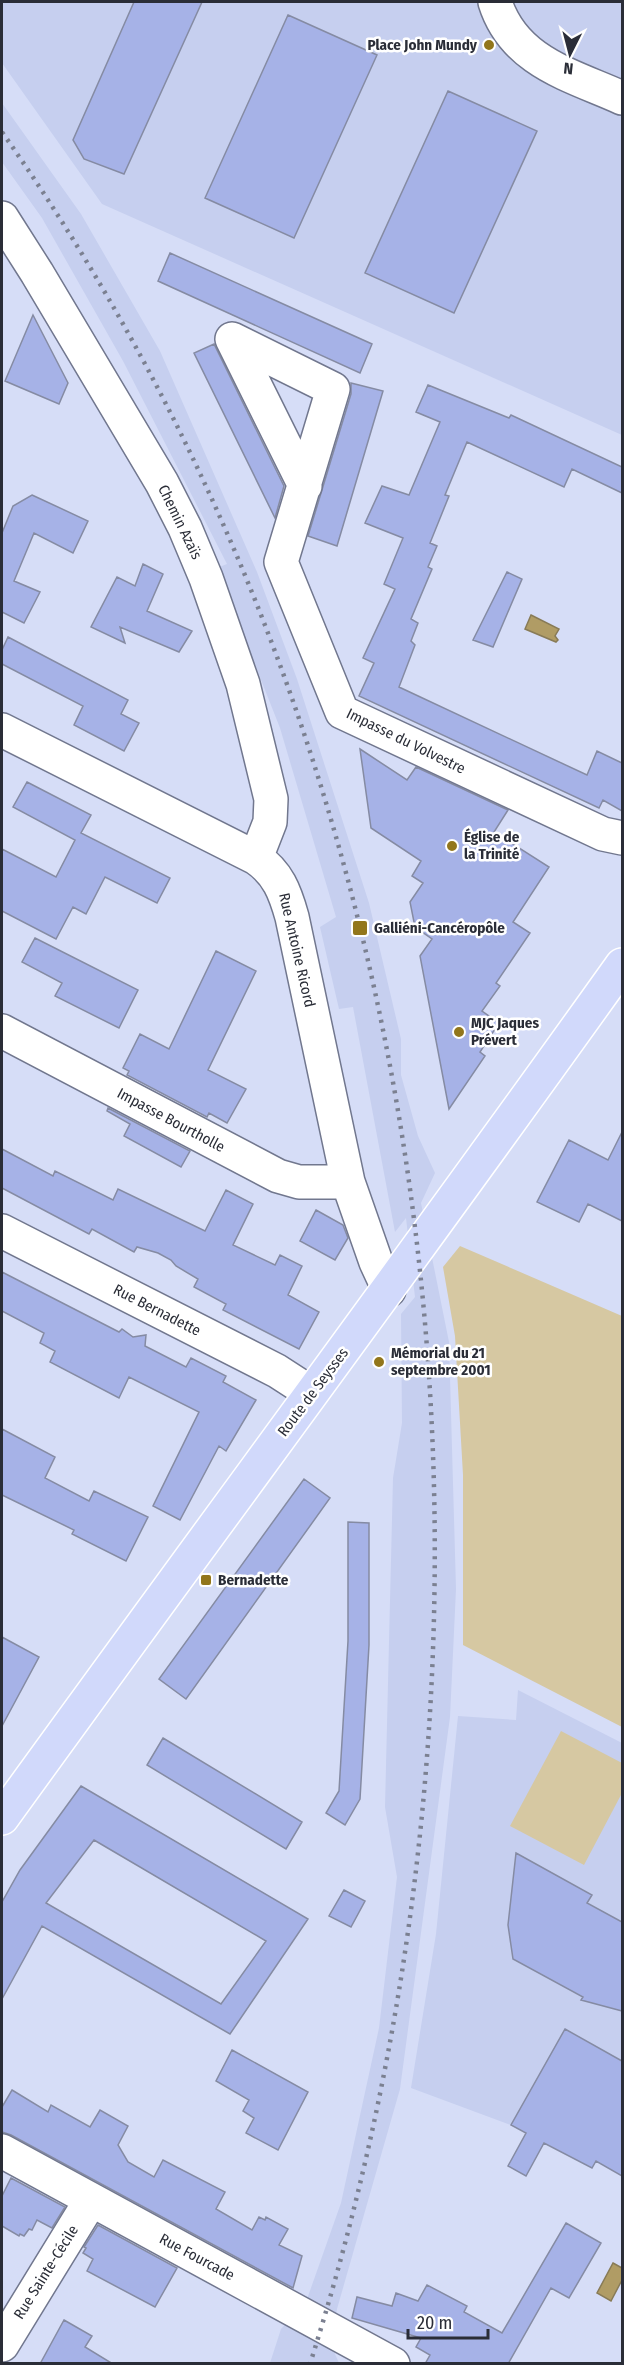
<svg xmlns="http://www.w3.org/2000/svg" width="624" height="2365" font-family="'Fira Sans Condensed',sans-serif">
	<rect width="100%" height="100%" fill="#d6ddf7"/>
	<path fill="#c6cfef" d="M2 2H622V435L102 204 2 63Z
		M2 103 81 214 160 351 257 572 297 679 369 903 401 1039V1075L418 1136 435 1173 421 1203 449 1342 456 1589 450 1717 400 2089 337 2309 331 2345 339 2363H270L281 2329 306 2302 341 2203 379 2028 397 1877 385 1807 393 1478 402 1423 401 1314 415 1297 406 1218 395 1232 353 1007 339 1009 320 927 336 917 280 728 217 568 227 564 123 361 42 218 2 162Z
		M518 1690 622 1743V2176L596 2161 592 2168 511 2125 411 2088 436 1934 458 1716 516 1720Z"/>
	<path fill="#d6c8a2" d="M460 1246 622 1316V1727L463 1645V1475L455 1336 443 1267Z
		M561 1731 622 1763V1793L584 1865 510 1826Z"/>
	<path fill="#b09c65" stroke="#887b57" stroke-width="1.5" d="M531 615 559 629 555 636 558 640 556 642 525 629Z
		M613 2263 622 2268V2280L611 2301 597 2293Z"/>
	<path fill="#a6b2e7" stroke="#858ba3" stroke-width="1.5" fill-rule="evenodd" d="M134 2H202L124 174 84 159 73 140Z
		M288 15 377 55 294 238 205 198Z
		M448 91 537 131 454 313 365 273Z
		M170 253 372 344 360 373 158 281Z
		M33 315 68 383 59 404 5 381Z
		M214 344 284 486 275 518 194 353Z
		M351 383 383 391 337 546 308 536 351 394Z
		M428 385 509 418 511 415 622 467V493L572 469 564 487 467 442 445 495 449 496 430 543 437 546 428 567 432 569 411 619 418 623 411 641 415 645 399 687 587 775 597 751 622 763V811L603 800 599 808 359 696 374 663 363 658 395 589 384 584 403 538 365 523 382 486 409 495 440 422 416 412Z
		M32 495 88 521 73 553 34 533 14 581 40 592 24 623 2 612V533L13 506Z
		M143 564 163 574 147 611 192 631 179 652 120 627 125 643 91 627 117 577 135 586Z
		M507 572 522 579 493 647 473 640Z
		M8 637 128 700 121 714 139 723 124 751 74 725 83 706 2 664V650Z
		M360 749 407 780 416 767 508 810 494 832 549 867 513 922 530 933 496 983 500 986 482 1011 499 1023 480 1052 485 1056 449 1109 420 956 432 939 415 927 410 902 423 883 412 876 421 861 371 828Z
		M27 782 91 815 81 833 170 878 157 903 105 877 86 914 73 907 56 939 2 911V849L56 877 75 840 13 807Z
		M35 938 138 990 119 1028 55 996 62 983 22 962Z
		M216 951 256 971 208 1070 246 1089 227 1123 209 1113 207 1117 127 1075 129 1071 123 1068 140 1034 169 1049Z
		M108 1108 190 1151 181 1167 124 1136 130 1124 107 1111Z
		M622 1132V1221L588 1204 579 1222 537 1202 569 1140 608 1160Z
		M2 1149 53 1176 55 1171 113 1200 118 1189 205 1231 226 1190 253 1204 233 1245 275 1265 280 1255 302 1266 288 1295 319 1312 299 1349 223 1310 226 1304 194 1287 198 1279 176 1266 171 1260 158 1253 137 1247 134 1252 92 1229 89 1234 2 1188Z
		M316 1210 343 1225 348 1238 335 1260 300 1241Z
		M2 1272 119 1332 122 1329 133 1337 146 1335 145 1346 186 1367 191 1358 226 1376 223 1382 256 1400 226 1451 219 1446 180 1520 153 1506 199 1412 129 1377 119 1398 50 1362 55 1351 40 1343 44 1333 2 1311Z
		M2 1429 55 1457 45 1478 89 1501 94 1491 148 1517 126 1561 72 1534 74 1530 2 1495Z
		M304 1479 330 1498 186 1699 159 1679Z
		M348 1522 369 1523V1645L360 1799 345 1825 326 1813 339 1791 348 1641Z
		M2 1637 39 1657 2 1726Z
		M163 1738 302 1822 286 1849 147 1765Z
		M81 1786 308 1919 230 2034 42 1926 2 1999V1902L20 1870ZM94 1840 266 1941 221 2004 46 1903Z
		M516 1853 592 1895 587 1903 622 1922V2011L581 2000 583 1997 513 1959 508 1925Z
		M344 1890 365 1901 351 1927 329 1916Z
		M565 2029 622 2061V2176L596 2161 592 2168 544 2143 526 2176 508 2166 526 2133 511 2125Z
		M232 2050 308 2092 278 2150 246 2133 254 2118 243 2111 249 2100 216 2081Z
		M12 2090 48 2112 51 2105 90 2127 100 2110 128 2126 118 2145 128 2162 154 2177 163 2160 225 2192 216 2209 252 2230 259 2217 265 2220 266 2217 288 2229 279 2245 302 2256 293 2288 11 2135 2 2132V2107Z
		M11 2178 65 2207 52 2228 37 2220 32 2230 29 2229 24 2236 20 2234 19 2236 2 2226V2196Z
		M566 2223 601 2243 569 2298 551 2288 508 2364H425L430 2355 416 2347 421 2338 352 2318 357 2297 392 2306 396 2293 418 2301 427 2285 467 2306 464 2312 502 2333Z
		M98 2225 177 2268 155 2307 87 2271 93 2259 83 2253 86 2248 84 2247Z
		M64 2320 92 2336 85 2347 113 2364H40Z"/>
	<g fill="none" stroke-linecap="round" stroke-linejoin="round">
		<defs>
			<path id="minor" d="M495 2C514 62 571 75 622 98
				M2 218 37 273 162 483 185 528 206 578 243 684 271 799 270 822 256 858
				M305 486 232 339 333 389 281 562 342 712 603 834 622 838
				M2 730 256 858C278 873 285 892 292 917L348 1182 376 1262 389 1290
				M2 1031 278 1176 299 1182H348
				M2 1231 277 1371 311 1393
				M2 2151 393 2364
				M2 2345 91 2200"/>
			<path id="major" d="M2 1818C208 1533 418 1251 622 965"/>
		</defs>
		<use href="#minor" stroke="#71778e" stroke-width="36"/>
		<use href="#major" stroke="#fff" stroke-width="36"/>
		<use href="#minor" stroke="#fff" stroke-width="33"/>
		<use href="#major" stroke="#d1d9fb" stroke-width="33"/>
		<path stroke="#7b8091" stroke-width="4.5" stroke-dasharray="3 6" stroke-linecap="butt" d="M2 132C453 773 544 1623 310 2364"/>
	</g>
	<g fill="#92761c" stroke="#fff" stroke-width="2">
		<circle cx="489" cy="45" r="6"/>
		<circle cx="452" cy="846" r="6"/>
		<rect x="352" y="920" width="16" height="16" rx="3"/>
		<circle cx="459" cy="1032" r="6"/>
		<circle cx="379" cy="1362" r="6"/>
		<rect x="200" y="1574" width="12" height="12" rx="3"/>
	</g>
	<g text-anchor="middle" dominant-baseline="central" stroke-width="5" stroke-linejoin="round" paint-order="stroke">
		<g font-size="15" font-weight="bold" fill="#2a2d37" stroke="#fff" text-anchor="start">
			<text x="477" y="45" text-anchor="end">Place John Mundy</text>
			<text x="464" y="837">Église de<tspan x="464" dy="17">la Trinité</tspan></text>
			<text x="374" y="928">Galliéni-Cancéropôle</text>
			<text x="471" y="1023">MJC Jaques<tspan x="471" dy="17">Prévert</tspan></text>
			<text x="391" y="1353">Mémorial du 21<tspan x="391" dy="17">septembre 2001</tspan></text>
			<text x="218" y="1580">Bernadette</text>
		</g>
		<g font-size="15" fill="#2a2d37" stroke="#fff">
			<text transform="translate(180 522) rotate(64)">Chemin Azaïs</text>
			<text transform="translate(406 741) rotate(26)">Impasse du Volvestre</text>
			<text transform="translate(297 950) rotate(77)">Rue Antoine Ricord</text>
			<text transform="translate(171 1120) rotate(28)">Impasse Bourtholle</text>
			<text transform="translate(157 1310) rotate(27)">Rue Bernadette</text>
			<text transform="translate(313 1392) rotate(-53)">Route de Seysses</text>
			<text transform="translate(197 2257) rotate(28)">Rue Fourcade</text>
			<text transform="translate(46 2272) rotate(-58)">Rue Sainte-Cécile</text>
		</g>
	</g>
	<rect width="624" height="2365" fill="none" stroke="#2a2d37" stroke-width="6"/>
	<g transform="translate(570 54) rotate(186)" stroke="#ffffff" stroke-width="4.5" paint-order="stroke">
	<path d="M0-4.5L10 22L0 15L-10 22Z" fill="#2a2d37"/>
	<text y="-9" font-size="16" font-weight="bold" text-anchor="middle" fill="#2a2d37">N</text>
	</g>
	<path d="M408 2329v9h80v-9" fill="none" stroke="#2a2d37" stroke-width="3"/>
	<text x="417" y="2329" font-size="18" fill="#2a2d37" stroke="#ffffff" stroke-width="4.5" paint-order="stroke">20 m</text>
</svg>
